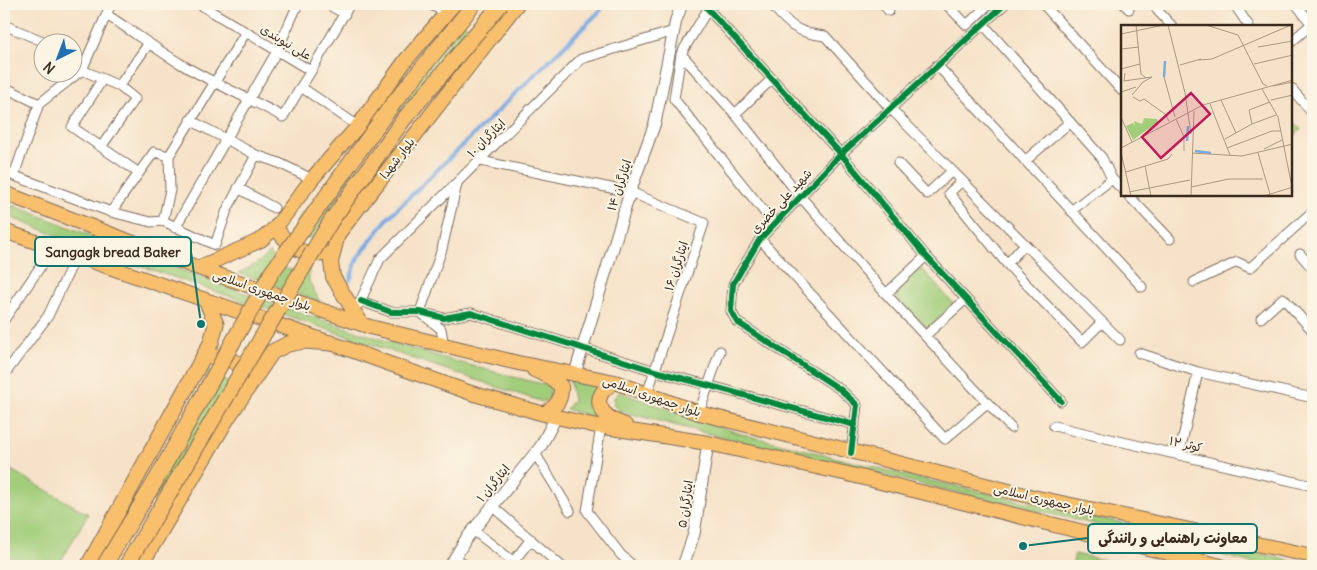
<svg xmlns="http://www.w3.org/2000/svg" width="1317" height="570" font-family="Delius,'Playpen Sans Arabic',sans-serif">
	<rect width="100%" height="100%" fill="#fcf5e5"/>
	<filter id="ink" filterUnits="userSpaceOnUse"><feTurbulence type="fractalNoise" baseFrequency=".02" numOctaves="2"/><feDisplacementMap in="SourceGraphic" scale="10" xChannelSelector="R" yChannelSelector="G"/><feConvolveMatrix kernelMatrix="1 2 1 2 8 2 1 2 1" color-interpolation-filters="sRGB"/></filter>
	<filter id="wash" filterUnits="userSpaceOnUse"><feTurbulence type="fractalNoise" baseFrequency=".0096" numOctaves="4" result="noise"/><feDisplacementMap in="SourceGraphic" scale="20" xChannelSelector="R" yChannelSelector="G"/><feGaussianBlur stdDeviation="1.12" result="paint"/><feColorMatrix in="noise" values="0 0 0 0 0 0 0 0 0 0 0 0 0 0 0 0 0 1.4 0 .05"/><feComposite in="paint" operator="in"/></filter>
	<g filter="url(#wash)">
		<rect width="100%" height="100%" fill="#f6e2c8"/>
		<path fill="#a2cd7a" stroke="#6e7c4c" d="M463 23 470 28 362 156 314 237 302 239 293 230 300 215 314 202Z
			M1291 119 1301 129 1291 138Z
			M4 206H15C191 275 366 342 550 386V397L543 402 506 390 96 251 12 218 4 213Z
			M270 252C278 270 291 273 309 268V281L320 302 239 273 256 264Z
			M921 268 954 304 927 329 893 294Z
			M209 371 232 384 220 397 153 501 145 494Z
			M569 378 600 386 594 390C588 403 595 412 604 421L566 409 573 400Z
			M619 392 738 433 909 476 1259 553 1309 566H1263L1189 546 736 441 620 411 614 405V398Z
			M4 466 88 514 58 566H4Z
			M1075 554 1132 566H1072Z"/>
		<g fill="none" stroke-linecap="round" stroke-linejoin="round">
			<path stroke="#79abe5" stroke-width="4" d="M350 280 357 259 388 218 601 10 605 4"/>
		</g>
	</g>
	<g filter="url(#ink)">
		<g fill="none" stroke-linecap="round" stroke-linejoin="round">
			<defs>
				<path id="minor" d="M199 4 311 71 301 87 358 126
					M327 4 345 14
					M429 4 447 13
					M711 4 681 54 674 99 774 224
					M771 4C789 25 796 33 825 36L891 109 1120 340
					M883 4 889 11
					M946 4 967 25 989 4
					M1043 4 1122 91
					M1124 4 1129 9
					M1161 4 1157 10 1172 26
					M1234 4 1249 26
					M1296 4 1313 26
					M707 8 841 154 926 256 1061 401
					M107 15C132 31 156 49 181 64 214 84 250 98 283 117L301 87
					M983 24 1102 158 1112 179 1071 211
					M4 25 45 42
					M1291 42 1313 23
					M681 54 735 114 800 196 886 294 1011 428
					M937 65 1142 287
					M82 70 119 86 135 99 101 147
					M311 71 350 4
					M102 80 72 127 139 173
					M119 86 149 43
					M4 87 39 104
					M1291 88 1313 114
					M735 114 772 79
					M190 120 256 155 279 163 312 179
					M481 161 630 192 704 223 647 394
					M1025 161 1070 122
					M898 163 927 194 952 171
					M4 172 111 212 151 222 163 221 215 245 227 210 256 155
					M14 175 39 104 82 70 111 4
					M1112 179 1122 189
					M962 181 949 193 1007 264 1082 342 1102 322
					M238 188 274 208
					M1128 195 1170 239
					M111 212 154 152 169 156
					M163 221 170 190 169 156 246 32
					M175 228 277 51 298 4
					M760 239 945 439 987 403
					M1300 254 1313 269
					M1007 264 1025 244
					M1194 282 1237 262 1250 268 1313 211
					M886 294 926 256
					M361 301 391 312H420L444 318 471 313 655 371 855 425
					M359 304 380 259 581 59 674 31
					M1261 318 1283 298 1313 331
					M4 320 53 248
					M925 336 966 299
					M444 346 441 329 420 312 442 249 457 184
					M1139 353 1198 372 1313 398
					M4 375 48 316 76 256
					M699 413 720 351
					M1054 426 1313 486
					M601 427 587 511 621 555 633 566
					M535 453 570 511
					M851 453 857 405 841 390 737 322 731 311 733 284 760 239 841 154 1005 4
					M1179 455 1198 372
					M492 506 561 566
					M473 530 519 566
					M455 557 466 566
					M510 566 531 539"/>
				<path id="tertiary" d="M575 373 630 192 655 123 676 20 682 4
					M450 566 466 539 541 446 556 417
					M683 566 694 534 708 443"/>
				<path id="primary" d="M4 193 198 268 370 327 518 363 615 382 699 413 1033 497 1313 556
					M276 227C289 249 307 258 333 253
					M4 231 331 343 471 393 544 414 592 425 708 443 848 474 1221 566
					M198 268 261 240 276 227 312 179 358 126 406 60 454 4
					M361 323 333 277 331 262 338 234 517 4
					M534 370 548 376 561 386C562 401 556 406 544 414
					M615 382C587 397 600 417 625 425"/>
				<path id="trunk" d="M213 357C229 356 246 364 246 382
					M88 566 211 343 216 324 207 302
					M140 566 228 417 272 352 288 344 305 341 331 343"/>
			</defs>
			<use href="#minor" stroke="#7c6a5a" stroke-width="11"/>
			<use href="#tertiary" stroke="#7c6a5a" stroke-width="13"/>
			<use href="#primary" stroke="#7c6a5a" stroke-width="16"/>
			<use href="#trunk" stroke="#7c6a5a" stroke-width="17"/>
			<use href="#minor" stroke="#fff" stroke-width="9"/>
			<use href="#tertiary" stroke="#fff" stroke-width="11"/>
			<use href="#primary" stroke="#f8bf6c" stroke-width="14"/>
			<use href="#trunk" stroke="#f8bf6c" stroke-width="15"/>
			<defs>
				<path id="trunk-bridge" d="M104 566 156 480 272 272 392 105 474 4
					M126 566 331 221 404 119 501 4"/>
			</defs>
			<use href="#trunk-bridge" stroke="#7c6a5a" stroke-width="17" stroke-linecap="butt"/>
			<use href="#trunk-bridge" stroke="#f8bf6c" stroke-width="15"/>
			<defs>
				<path id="cycleway" d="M707 8 841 154 926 256 1061 401
					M361 301 391 312H420L444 318 471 313 655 371 855 425
					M851 453 857 405 841 390 737 322 731 311 733 284 760 239 841 154 1005 4"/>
			</defs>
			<use href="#cycleway" stroke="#fcf5e5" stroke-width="9"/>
			<use href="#cycleway" stroke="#00873e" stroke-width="6"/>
		</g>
	</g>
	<g text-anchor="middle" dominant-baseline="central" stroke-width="4" stroke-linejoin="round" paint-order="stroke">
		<g font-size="12" fill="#3b2a1e" stroke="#fcf5e5">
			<text transform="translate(286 42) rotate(31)">علی نبوبندی</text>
			<text transform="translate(486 138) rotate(-45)">ایثارگران ۱۰</text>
			<text transform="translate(397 158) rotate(-52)">بلوار شهدا</text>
			<text transform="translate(619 185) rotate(-72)">ایثارگران ۱۴</text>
			<text transform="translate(781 201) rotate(-47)">شهید علی خضری</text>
			<text transform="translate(676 266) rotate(-72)">ایثارگران ۱۶</text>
			<text transform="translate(262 290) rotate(19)">بلوار جمهوری اسلامی</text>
			<text transform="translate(652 396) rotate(19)">بلوار جمهوری اسلامی</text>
			<text transform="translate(1186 444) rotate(13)">کوثر ۱۲</text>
			<text transform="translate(493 483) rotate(-51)">ایثارگران ۱</text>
			<text transform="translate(1044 499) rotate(13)">بلوار جمهوری اسلامی</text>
			<text transform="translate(685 504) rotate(-82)">ایثارگران ۵</text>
		</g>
	</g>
	<g transform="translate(1121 25)">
		<rect width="171" height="171" fill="#f6e2c8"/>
		<path d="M23 93 36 94 37 97 12 115 5 101 12 98 14 101 13 96 21 99Z" fill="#a2cd7a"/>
		<path fill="none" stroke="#79abe5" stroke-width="2.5" d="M43 52 44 36M66 116 67 101M74 126 90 128"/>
		<path fill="none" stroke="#ab9884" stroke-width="1" d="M15 0 20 49 25 53M47 0 64 68 70 109M85 0 117 10 142 59 146 61M0 9 43 0M137 22 172 16M0 24 18 22M78 35 91 34 170 0M133 39 172 30M59 40 80 34M0 44 19 39M4 48 3 56 31 52 22 57 11 70M43 52 54 92M152 61 172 57M141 64 157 92 172 167M0 67 15 62M12 72 19 76 23 74 44 89 48 96M100 75 115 108M150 75 172 70M89 79 109 130M0 92 11 117M55 94 63 112V126M131 99 155 90M104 114 131 99 128 85 149 77M0 123 82 80 172 55M106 123 151 106H160M143 124 161 115M0 127 10 171M71 128 121 131 172 119M137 128 149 169M24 141 30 171M5 147 47 134 51 129M70 162 108 154H142M8 167 69 155M70 171 73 86M143 171 172 162"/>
		<path fill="#c2185b" fill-opacity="0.15" stroke="#c2185b" stroke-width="2.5" d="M70 68 89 89 40 133 21 112Z"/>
		<rect width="171" height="171" fill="none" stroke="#3b2a1e" stroke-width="2.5"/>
	</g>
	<path fill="none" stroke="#0f766e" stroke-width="2" d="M201 324L191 252M1023 546L1088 538"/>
	<g fill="#0f766e" stroke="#fcf5e5" stroke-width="2">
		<circle cx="201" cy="324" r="5"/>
		<circle cx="1023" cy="546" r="5"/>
	</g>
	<g fill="#fcf5e5" stroke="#0f766e" stroke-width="2">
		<rect x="35" y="237" width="156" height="29" rx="5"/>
		<rect x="1088" y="524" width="169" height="29" rx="5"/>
	</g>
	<g font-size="14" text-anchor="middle" font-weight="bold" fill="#3b2a1e">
		<text x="113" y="257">Sangagk bread Baker</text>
		<text x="1173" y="543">معاونت راهنمایی و رانندگی</text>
	</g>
	<rect width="1317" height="570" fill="none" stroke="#fcf5e5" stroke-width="20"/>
	<g transform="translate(58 58) rotate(222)"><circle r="24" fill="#fcf5e5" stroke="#afa495"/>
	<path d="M0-4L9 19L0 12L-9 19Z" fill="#1f6fb2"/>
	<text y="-8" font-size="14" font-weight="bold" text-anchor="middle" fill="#3b2a1e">N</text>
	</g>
</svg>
